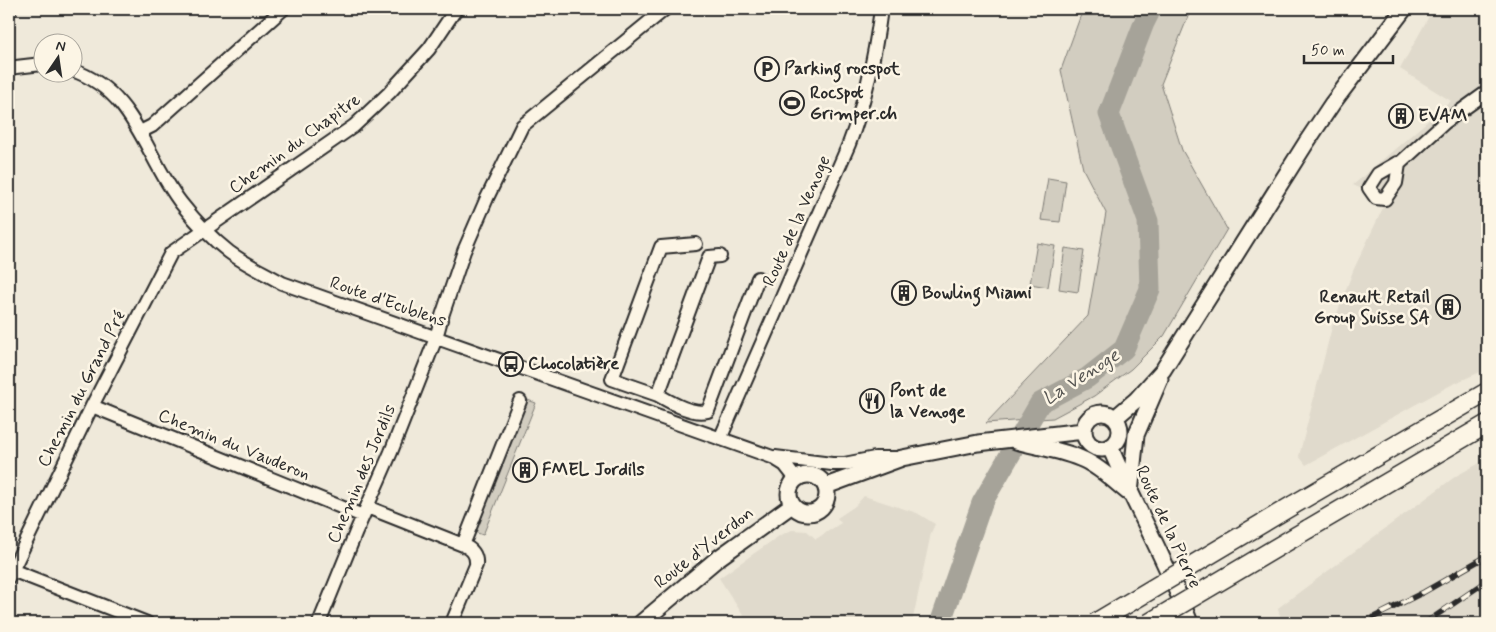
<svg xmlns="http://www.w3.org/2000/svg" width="1496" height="632" font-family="Mynerve,sans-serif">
	<rect width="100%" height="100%" fill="#efe9da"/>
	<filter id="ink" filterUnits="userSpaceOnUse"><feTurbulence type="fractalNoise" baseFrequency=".02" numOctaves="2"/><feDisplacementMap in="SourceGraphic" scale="10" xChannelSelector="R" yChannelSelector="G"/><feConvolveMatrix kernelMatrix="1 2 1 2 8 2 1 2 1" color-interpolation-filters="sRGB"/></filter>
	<g filter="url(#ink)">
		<path fill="#e0dacc" d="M1433 9H1487V369L1451 385 1306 465 1299 456 1332 327 1353 271 1382 210 1385 199 1353 185 1451 101 1400 69Z
			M1487 459V623H1282L1278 608 1456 476Z
			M864 496 917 513 935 524 931 533 912 623H748L719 578 779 536 792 530 807 531 816 539 841 523 837 518 855 506Z"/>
		<path fill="#d2cdc0" stroke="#7e7c76" d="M1083 9H1191L1161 84 1182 150 1227 229 1164 336 1131 369 1094 396 1053 418 986 423 1088 316 1106 213 1083 169 1061 70Z
			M1048 178 1066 181 1060 222 1041 220Z
			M1037 243 1055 246 1048 287 1030 284Z
			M1065 248 1084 251 1078 292 1059 289Z
			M522 398 536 403 483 535 469 530Z"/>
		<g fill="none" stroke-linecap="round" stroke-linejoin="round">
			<path stroke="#a6a399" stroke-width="21" d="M942 623V618L982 503 1040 403 1087 378 1124 349 1150 289 1148 221 1109 114 1144 23 1151 9"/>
			<defs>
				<path id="minor" d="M9 10 10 9
					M9 69 16 67 42 64
					M72 70C136 92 144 155 181 203 195 221 211 238 229 252 245 264 265 273 282 283L772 457 785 465 796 479
					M140 132 152 126 283 9
					M1399 164 1396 183 1385 199 1376 198 1369 188 1378 174 1397 163 1399 164 1444 123 1487 92
					M720 256 709 257 658 395C672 403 692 415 708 411L758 278
					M658 395 612 379 661 247 696 244
					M92 406 363 516
					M720 439 849 144C866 100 875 55 881 9
					M775 457 832 464H844L875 458H896
					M367 507 463 545C472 549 477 554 476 565L452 623
					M463 545 520 401
					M9 569 147 623
					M9 577 92 406 171 253 354 126 389 93 429 49 456 9
					M319 623 356 532 391 452 436 338 442 316 464 251 487 198 522 126 665 9"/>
				<path id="major" d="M1084 431a18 18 0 1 1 36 0a18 18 0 1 1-36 0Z
					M1115 418 1136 400 1163 370 1306 143 1332 104 1404 9
					M1016 441C1038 447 1063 450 1084 460 1101 468 1115 482 1129 493
					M1110 447C1135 507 1168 563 1190 623
					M789 494a19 19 0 1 1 38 0a19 19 0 1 1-38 0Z
					M826 486 902 458 978 443 1084 431
					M1130 493 1136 435 1160 379
					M641 623 717 559 792 505"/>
				<path id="highway" d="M1293 505 1487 392
					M1308 529 1487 424"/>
			</defs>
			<use href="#minor" stroke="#2b2b2b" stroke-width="16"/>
			<use href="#major" stroke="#2b2b2b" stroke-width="19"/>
			<use href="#highway" stroke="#2b2b2b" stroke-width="21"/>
			<use href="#minor" stroke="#fcf5e5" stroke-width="12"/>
			<use href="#major" stroke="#fcf5e5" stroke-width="15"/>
			<use href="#highway" stroke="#fcf5e5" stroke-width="18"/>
			<defs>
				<path id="rail" d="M1362 623 1424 592 1487 556
					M1425 623 1487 581
					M1486 623H1487"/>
			</defs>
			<use href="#rail" stroke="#2b2b2b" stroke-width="5.5"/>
			<use href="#rail" stroke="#fcf5e5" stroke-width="4" stroke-dasharray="11" stroke-linecap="butt"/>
			<defs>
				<path id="highway-bridge" d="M1095 623 1293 505
					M1149 623 1308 529"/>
			</defs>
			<use href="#highway-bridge" stroke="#2b2b2b" stroke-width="21" stroke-linecap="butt"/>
			<use href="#highway-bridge" stroke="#fcf5e5" stroke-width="18"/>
		</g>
	</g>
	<defs>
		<symbol id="parking-ring" viewBox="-11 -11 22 22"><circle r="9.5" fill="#fcf5e5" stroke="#2b2b2b" stroke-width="1.5"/><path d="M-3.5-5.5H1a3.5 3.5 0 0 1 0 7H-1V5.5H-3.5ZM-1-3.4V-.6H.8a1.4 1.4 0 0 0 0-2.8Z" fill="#2b2b2b"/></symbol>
		<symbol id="stadium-ring" viewBox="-11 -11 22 22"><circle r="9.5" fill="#fcf5e5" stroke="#2b2b2b" stroke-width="1.5"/><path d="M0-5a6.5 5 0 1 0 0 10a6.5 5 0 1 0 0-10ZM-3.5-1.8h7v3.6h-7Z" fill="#2b2b2b"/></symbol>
		<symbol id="building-ring" viewBox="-11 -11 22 22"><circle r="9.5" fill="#fcf5e5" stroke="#2b2b2b" stroke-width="1.5"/><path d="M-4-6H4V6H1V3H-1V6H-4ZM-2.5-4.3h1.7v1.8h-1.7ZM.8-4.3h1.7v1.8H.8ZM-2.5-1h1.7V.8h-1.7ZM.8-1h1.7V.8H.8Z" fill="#2b2b2b"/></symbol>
		<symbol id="bus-ring" viewBox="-11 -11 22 22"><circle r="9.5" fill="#fcf5e5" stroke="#2b2b2b" stroke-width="1.5"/><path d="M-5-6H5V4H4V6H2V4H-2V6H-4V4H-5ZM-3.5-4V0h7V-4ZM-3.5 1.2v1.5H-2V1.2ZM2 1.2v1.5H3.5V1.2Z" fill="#2b2b2b"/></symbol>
		<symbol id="restaurant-ring" viewBox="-11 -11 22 22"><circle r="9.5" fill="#fcf5e5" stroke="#2b2b2b" stroke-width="1.5"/><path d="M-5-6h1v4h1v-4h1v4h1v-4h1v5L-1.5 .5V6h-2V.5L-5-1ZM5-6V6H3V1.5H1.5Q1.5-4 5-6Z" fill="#2b2b2b"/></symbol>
	</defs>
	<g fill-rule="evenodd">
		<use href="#parking-ring" x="753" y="55" width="28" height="28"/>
		<use href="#stadium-ring" x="778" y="89" width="28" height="28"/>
		<use href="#building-ring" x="1387" y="102" width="28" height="28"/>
		<use href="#building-ring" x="890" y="279" width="28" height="28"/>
		<use href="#building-ring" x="1434" y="293" width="28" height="28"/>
		<use href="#bus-ring" x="497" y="350" width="28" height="28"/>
		<use href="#restaurant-ring" x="858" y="387" width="28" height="28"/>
		<use href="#building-ring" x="511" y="456" width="28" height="28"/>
	</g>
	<g text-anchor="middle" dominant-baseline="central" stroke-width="5" stroke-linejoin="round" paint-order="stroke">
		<g font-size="18" font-weight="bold" fill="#2b2b2b" stroke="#fcf5e5" text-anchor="start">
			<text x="784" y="69">Parking rocspot</text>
			<text x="810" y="93">Rocspot<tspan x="810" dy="21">Grimper.ch</tspan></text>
			<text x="1418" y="116">EVAM</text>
			<text x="922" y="293">Bowling Miami</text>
			<text x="1430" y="297" text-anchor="end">Renault Retail<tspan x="1430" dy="21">Group Suisse SA</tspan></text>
			<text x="528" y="364">Chocolatière</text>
			<text x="890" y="391">Pont de<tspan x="890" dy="21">la Venoge</tspan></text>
			<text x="542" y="470">FMEL Jordils</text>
		</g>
		<g font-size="18" fill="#2b2b2b" stroke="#fcf5e5">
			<text transform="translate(295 144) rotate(-36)">Chemin du Chapitre</text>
			<text transform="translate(797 221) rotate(-66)">Route de la Venoge</text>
			<text transform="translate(388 302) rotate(19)">Route d'Ecublens</text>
			<text transform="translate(82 389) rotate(-63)">Chemin du Grand Pré</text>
			<text transform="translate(234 445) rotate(22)">Chemin du Vauderon</text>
			<text transform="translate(362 474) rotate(-67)">Chemin des Jordils</text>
			<text transform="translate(1168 527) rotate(65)">Route de la Pierre</text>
			<text transform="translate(704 548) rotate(-38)">Route d'Yverdon</text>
		</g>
		<g font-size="19" font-style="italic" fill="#565552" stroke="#fcf5e5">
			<text transform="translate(1081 377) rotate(-33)">La Venoge</text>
		</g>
	</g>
	<rect width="1496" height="632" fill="none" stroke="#fcf5e5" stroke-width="30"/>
	<rect x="15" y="15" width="1466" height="602" fill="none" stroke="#2b2b2b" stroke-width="2" filter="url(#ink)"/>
	<g transform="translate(58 58) rotate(13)"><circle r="24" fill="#fcf5e5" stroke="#a8a49b"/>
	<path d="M0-4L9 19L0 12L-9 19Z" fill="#2b2b2b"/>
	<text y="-8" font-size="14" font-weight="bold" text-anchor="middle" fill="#2b2b2b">N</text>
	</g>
	<path d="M1304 55v8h89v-8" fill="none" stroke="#2b2b2b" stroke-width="2.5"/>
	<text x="1311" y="55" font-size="15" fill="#2b2b2b" stroke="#fcf5e5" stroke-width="4" paint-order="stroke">50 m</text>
</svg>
